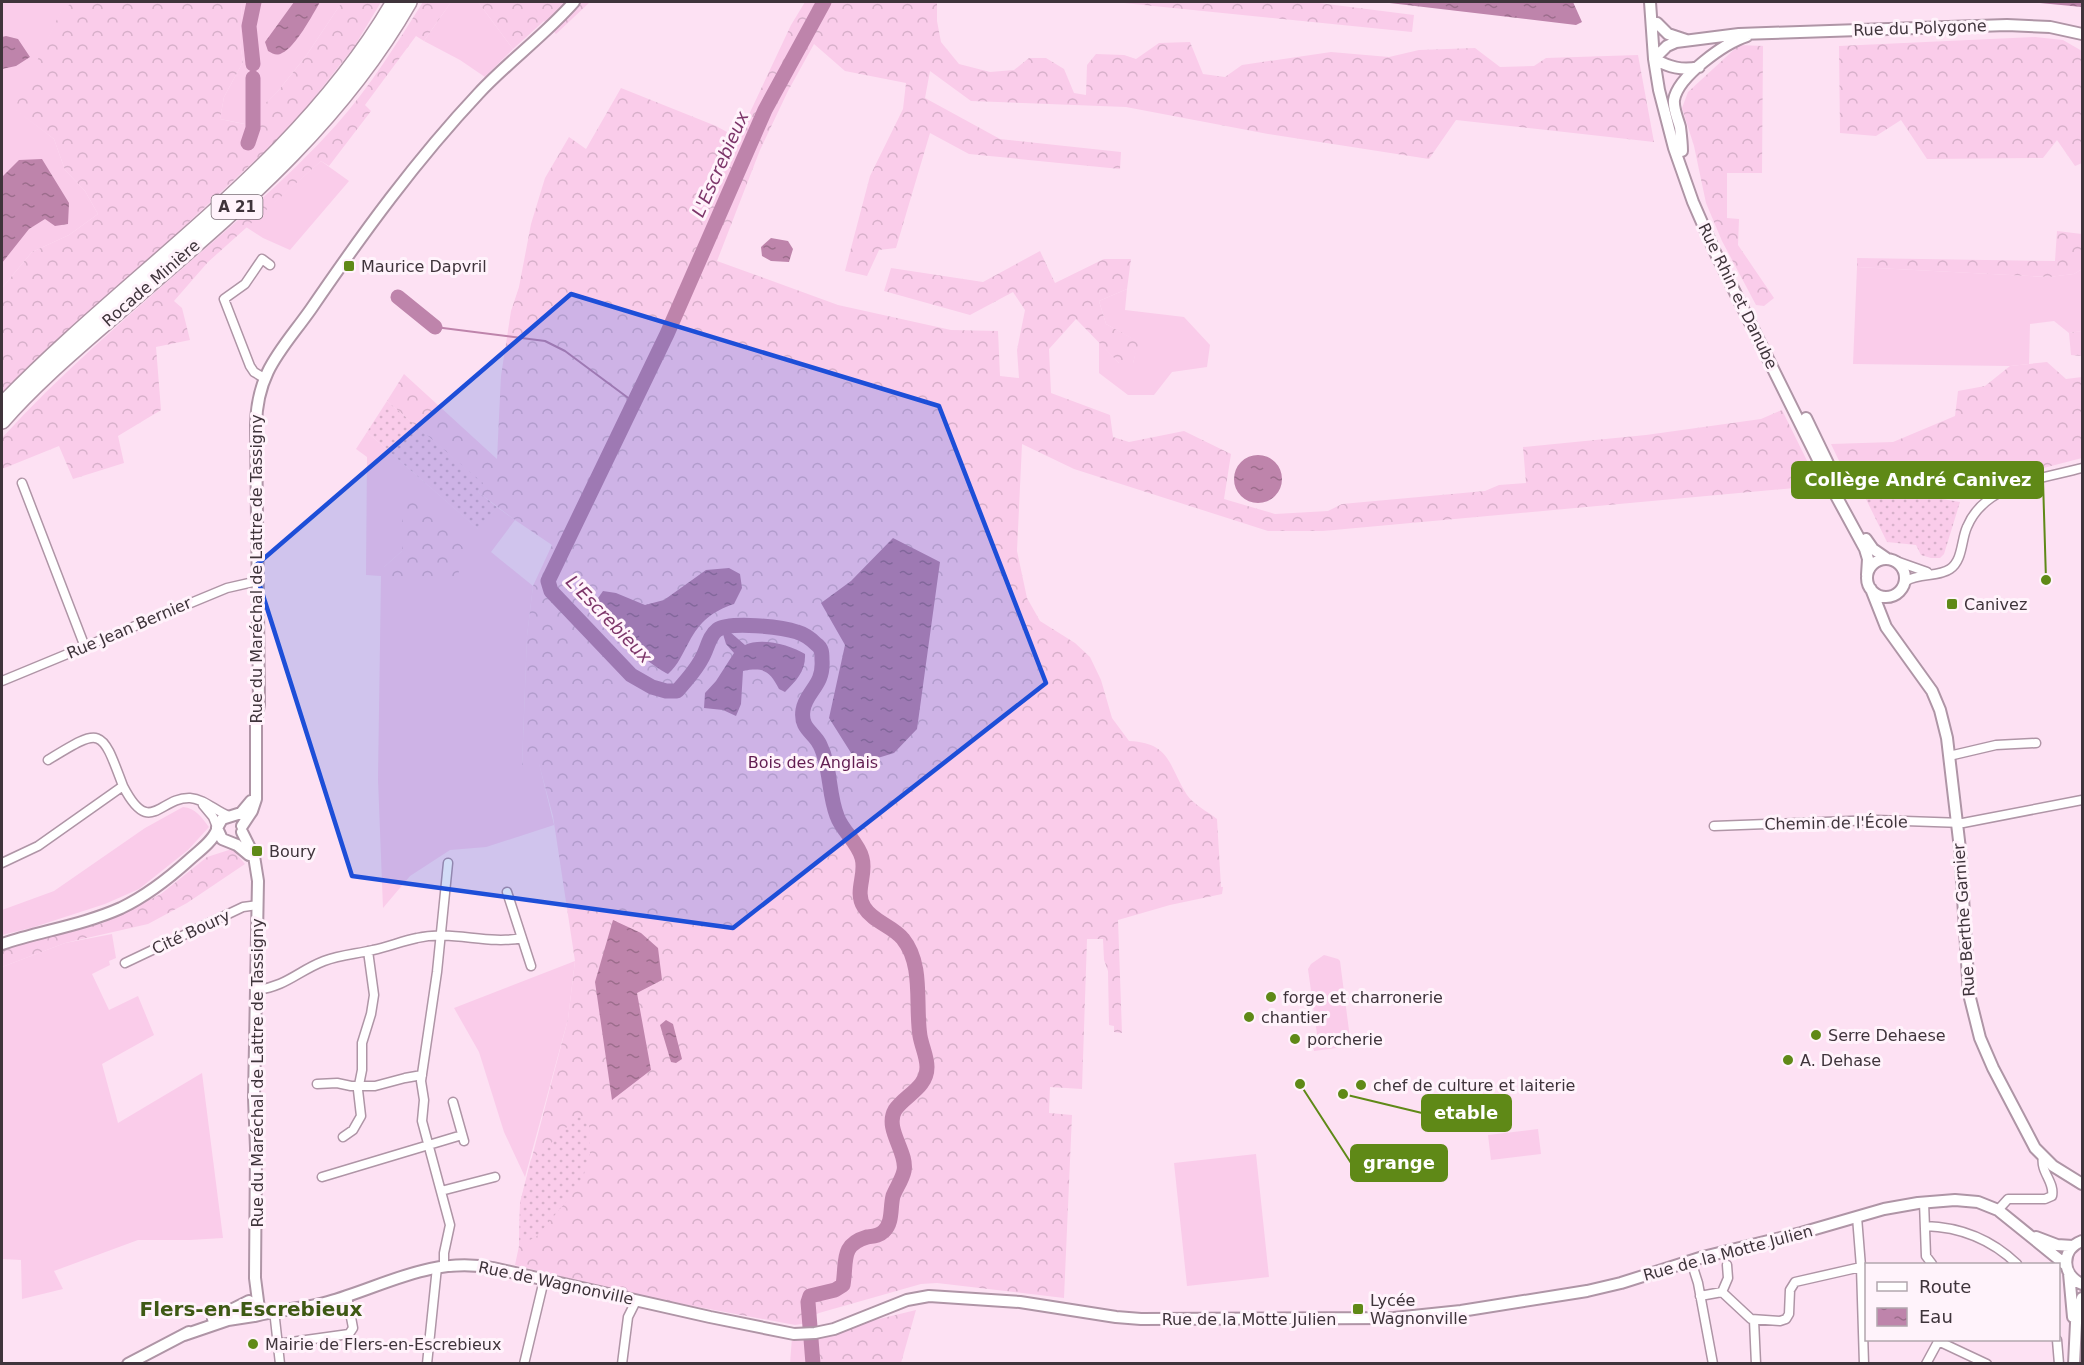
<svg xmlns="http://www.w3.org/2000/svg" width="2084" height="1365" font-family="'DejaVu Sans',sans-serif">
	<defs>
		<pattern id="forest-crowns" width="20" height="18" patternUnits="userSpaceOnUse" patternTransform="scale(1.5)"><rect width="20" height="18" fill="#faccea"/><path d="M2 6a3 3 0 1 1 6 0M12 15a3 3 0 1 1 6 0" fill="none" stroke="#d7b0ca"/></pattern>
		<pattern id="garden-dots" width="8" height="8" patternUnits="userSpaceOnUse" patternTransform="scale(1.5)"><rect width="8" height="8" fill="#faccea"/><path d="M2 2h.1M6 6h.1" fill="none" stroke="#d7b0ca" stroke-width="1.8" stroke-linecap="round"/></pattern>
		<pattern id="water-ripples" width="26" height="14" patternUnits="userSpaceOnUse" patternTransform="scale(1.5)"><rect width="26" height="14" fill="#be84ab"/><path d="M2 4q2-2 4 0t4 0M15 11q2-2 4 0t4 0" fill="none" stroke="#9c6d8c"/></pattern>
	</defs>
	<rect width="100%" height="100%" fill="#fde1f3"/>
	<path fill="#faccea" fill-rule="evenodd" d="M2 2H73L61 12 15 109 54 139 65 170 85 191 98 214 69 235 32 252 2 288Z
		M242 2H342L306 56 278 91 245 124 220 119 224 97 243 62 240 43Z
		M451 2H478L513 49 485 77 460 60 424 41Z
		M321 161 349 181 290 250 263 238 246 227Z
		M1857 267 2048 277 2074 274 2082 269V331L2069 333 2054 321 2030 324 2029 364 2010 366 1853 364Z
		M1127 289 1125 310 1184 317 1210 345 1207 367 1172 372 1154 395H1128L1099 373V342L1119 363H1133L1138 342 1106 324 1099 301Z
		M367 432 478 529 497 507 515 520 491 552 533 586 527 636 522 766 539 763 554 825 486 847 450 850 410 876 383 908 378 779 381 576 366 575 367 457 356 449ZM402 503 458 556V576L384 567 402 551Z
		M183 807C196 808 201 817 209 827L188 850 139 889 105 904 31 928 2 935V910L54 891 145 828Z
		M112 934 116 958 109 961 110 965 92 974 109 1010 138 996 154 1035 102 1064 118 1123 202 1073 223 1238 190 1240H138L54 1271 63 1289 22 1299 21 1260 2 1259V967L65 943Z
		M1324 955 1338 959 1340 961 1351 1046 1314 1051 1312 1035 1317 1034 1308 969 1311 964Z
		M575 961 568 1019 525 1177 504 1132 479 1052 454 1008Z
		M1538 1129 1541 1154 1491 1160 1488 1135Z
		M1256 1154 1269 1277 1187 1286 1174 1163Z
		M792 1337H805L807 1363 790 1364Z"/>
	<path fill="url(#forest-crowns)" d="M73 2H242L240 43 243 62 224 97 220 119 244 124 278 91 306 56 342 2H381L354 47 292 126 2 396V288L32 252 69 235 98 214 85 191 65 170 54 139 14 109 61 11Z
		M423 2H451L424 41 416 36 365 105 371 111 329 166 321 161 208 262 174 301 182 308 190 340 156 347 161 410 118 436 124 463 73 479 59 446 2 469V438C60 374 126 318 191 261 242 217 292 174 337 124 370 87 397 43 423 2Z
		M478 2H590L556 34 544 21 513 49Z
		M805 2H937V21L941 42 959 64 990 72 1014 70 1029 58H1046L1064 69 1074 93 1086 95 1087 65 1096 54 1124 55 1136 59 1159 43 1190 42 1203 74 1225 77 1242 65 1331 52 1389 57 1419 50 1475 48 1500 67 1534 66 1546 58 1638 55 1654 142 1456 120 1429 159 1268 134 1126 107 971 101 930 71 925 98 1000 139 1121 152 1120 169 969 154 930 133 896 248 879 250 867 276 845 271 870 176 903 109 906 83 845 71 814 44 788 91 760 150 717 261 838 305 951 330 998 331 1000 376 1019 378 1017 350 1025 310 1013 292 970 315 884 291 891 268 983 282 1040 251 1055 283 1104 259H1131L1127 289 1099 301 1106 324 1139 342 1133 363H1119L1076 319 1049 349 1051 393 1110 415 1113 437 1129 442 1184 431 1231 454 1224 499 1275 514 1328 511 1342 504 1485 491 1499 485 1526 483 1523 447 1646 435 1761 419 1782 410 1817 481 1795 488 1323 531H1268L1074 469 1022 444 1017 551 1027 598 1040 621 1075 643 1090 657 1101 680 1112 718 1129 741C1171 743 1168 765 1187 795 1193 804 1208 812 1217 819L1221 887H1223L1222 894 1170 905 1118 920 1122 1033 1114 1032V1026L1109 1025 1108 971 1104 960 1103 939H1087L1082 1089 1050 1087 1049 1113 1072 1115 1064 1298 937 1283 921 1284 819 1313 807 1319 808 1323 795 1325 639 1296 515 1265 519 1246 520 1203 568 1019 575 961 553 816 539 764 522 767 527 636 533 586 552 545 515 520 478 492 482 483 387 401 404 374 497 459 501 376 511 311 519 287 531 224 545 178 569 137 586 149 621 88 716 126 738 138 791 25Z
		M1114 2H1311L1414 15 1412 32Z
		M2035 37 2063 40 2082 51V163L2075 166 2057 140 2043 158 1927 159 1901 120 1876 136 1840 133 1839 46Z
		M1739 45 1763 46 1762 173H1727V218L1739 219 1738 245 1774 298 1764 306 1756 305 1722 241 1706 203 1694 146 1682 108 1688 92Z
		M2057 231 2082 234V269L2074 274 2049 277 1857 267V258L2055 261Z
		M2082 331V356L2071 355 2069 333Z
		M2047 362 2066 379 2082 377V458L1998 480 1982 489 1968 474 1944 471 1930 480 1891 477 1882 489 1864 486 1863 493 1853 490 1831 444 1893 442 1955 416 1958 391 1985 386 2010 366Z
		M411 497 464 548 458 556 459 576H381L384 567 402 551V503Z
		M232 849 245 864 187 903 148 924 65 943 2 967V949L103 923 161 894 207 857Z
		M916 1310 901 1363H807L805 1337Z"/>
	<path fill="url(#garden-dots)" d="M387 401 483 483 478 492 497 507 479 530 367 432Z
		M1864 486 1960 502 1944 554 1940 558H1931L1921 555 1916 545 1887 542 1863 493Z
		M579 1115 589 1124 590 1154 581 1184 537 1236 519 1246 520 1203 531 1159 543 1151Z"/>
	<path fill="url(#water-ripples)" d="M294 2H320C313 14 295 48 282 53 277 56 273 54 268 51L265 42Z
		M1381 2H1573L1582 22 1576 25Z
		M2029 2H2082V7Z
		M6 36 18 39 30 57 16 66 2 69V37Z
		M42 159 69 203 68 224 55 226 45 219 29 229 2 263V177L19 160Z
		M771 238 788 241 793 249 789 262 771 261 762 256 761 247Z
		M1234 479a24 24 0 1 1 48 0a24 24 0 1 1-48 0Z
		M893 538 940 562 917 729 894 753 858 764 829 718 845 645 821 603 851 581Z
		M729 568 740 574 742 588 734 604C713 611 700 621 689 642 682 654 679 664 668 674 649 664 597 623 596 601L603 591 616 593 645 605 664 600 706 570Z
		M730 632 745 645C761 637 791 645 805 654 806 671 796 681 785 692L779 689C770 671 764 667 743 671L741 704 736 716 723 710 704 708 705 693 716 681 734 653 726 644 723 634Z
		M613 920 641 933 658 948 662 980 637 993 651 1070 612 1100 595 982Z
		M666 1020 673 1024 682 1059 676 1063 671 1062 660 1025Z"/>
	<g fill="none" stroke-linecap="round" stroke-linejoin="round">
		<path stroke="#be84ab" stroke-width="2" d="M435 327 545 341 565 351 635 403"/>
		<path stroke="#be84ab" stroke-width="15" d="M253 64 249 26 254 2
			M248 143 253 128V78
			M398 297 435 327
			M813 1364 808 1302 810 1296 835 1290 843 1285C847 1261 840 1245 867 1237 874 1236 879 1236 884 1231 893 1222 890 1208 893 1196 896 1188 902 1180 904 1171 908 1152 884 1129 895 1110 905 1095 927 1088 927 1067 927 1057 922 1047 920 1036 915 1005 924 965 903 939 893 926 873 922 864 907 854 891 867 875 862 858 858 842 842 831 837 816 828 793 831 767 820 745 814 732 800 729 803 710 806 691 824 686 822 660 822 653 822 648 816 644 811 639 804 634 797 632 782 627 730 621 717 630 709 636 707 650 702 658 696 670 686 681 677 691H666L652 687 631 675 551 591 548 581 667 334 765 110 824 2"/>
		<defs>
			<path id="street" d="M264 378 254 372 250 366 224 299 245 284 262 259 270 265
				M22 483 85 647
				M1896 561 1927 572
				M1906 581C1919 573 1939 577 1950 569 1963 560 1961 540 1967 527 1985 483 2042 479 2082 468
				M2 681 227 588 258 581
				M1949 756 1996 745 2036 743
				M48 760C102 727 101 727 123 786
				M203 805 213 817 217 827
				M1714 826 1876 820 1963 823 2082 800
				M2 863 38 846 123 786C150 838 159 797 190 798 205 799 215 811 229 816
				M507 892 531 966
				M125 963 243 907 258 905
				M257 990C287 986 298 971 324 961 340 955 356 954 373 950 388 947 402 941 417 938 452 930 487 945 522 938
				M317 1084 337 1083 351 1086H375L405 1078 422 1075
				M453 1102 464 1141
				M343 1137 353 1130 361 1116 358 1090 362 1070V1043L371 1014 374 995 368 951
				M322 1177 462 1135
				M441 1191 495 1177
				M1924 1202 1926 1256 1932 1264
				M1998 1210 2008 1199H2045L2052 1196C2055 1182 2040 1172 2043 1157
				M1857 1217 1861 1267 1864 1364
				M1925 1226C1960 1227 1992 1240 2017 1264
				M1691 1261 1698 1283 1713 1364
				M444 1266V1253L450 1225 422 1121 424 1100 421 1081 437 972 448 863
				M1722 1292 1751 1319 1780 1321 1786 1319 1789 1314 1790 1290 1795 1282 1861 1267
				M1700 1296 1722 1292 1728 1278 1727 1265
				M274 1310 280 1364
				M1754 1320 1756 1364
				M2057 1340 2059 1364
				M1938 1341 1987 1364
				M277 1344 349 1334 353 1328 347 1296
				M427 1364 437 1267
				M524 1364 544 1280
				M622 1364 628 1317 636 1301
				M1926 1364 1939 1340"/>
			<path id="secondary" d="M1650 2 1654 59 1659 90 1674 148 1693 202 1714 250 1834 492 1865 549 1868 559 1867 575
				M1657 23 1668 34 1686 40
				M1654 59 1667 46 1676 42 1739 34 2007 25 2050 27 2082 34
				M1654 59C1669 67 1682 71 1699 67
				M1682 151C1682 143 1681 135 1680 127 1678 119 1673 109 1674 100 1678 76 1725 43 1747 36
				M1806 418 1836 480
				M1866 539 1873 549 1886 558
				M1867 578a19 19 0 1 1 38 0a19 19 0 1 1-38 0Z
				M1871 589 1886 627 1932 691 1940 710 1947 738 1960 849 1969 994 1980 1038 1993 1068 2035 1148 2053 1166 2082 1184
				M242 826 252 811 256 799V723L259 704 256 425C257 371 282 350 311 309 363 233 416 160 479 93 509 61 545 35 574 2
				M249 855 237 845 222 839 217 828 222 819 241 813 251 801
				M2 944C41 931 83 925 121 908 146 896 168 879 189 860 199 851 212 842 217 830
				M2036 1237 2057 1245 2073 1246
				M2082 1241C2061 1249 2061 1275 2082 1284
				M2069 1273 2073 1317
				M255 1316C279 1309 304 1309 328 1302 385 1286 431 1256 493 1268L710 1317 794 1334 815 1333 834 1329 907 1300 929 1296 1020 1302 1116 1317 1141 1319 1394 1318 1461 1311 1587 1291 1621 1283 1703 1257 1801 1233 1884 1209 1918 1203 1955 1200 1978 1202 1998 1210 2066 1265
				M213 1319 249 1301
				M184 1335 228 1320 254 1316 259 1309 255 1278 256 1148 254 1098 258 881 254 856 242 832
				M128 1364 189 1332
				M2074 1364 2076 1323 2082 1298"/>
			<path id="highway" d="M2 405C132 270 298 167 394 2
				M2 421C37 381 78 347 118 312 228 216 336 130 409 2"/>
		</defs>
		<use href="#street" stroke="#af95a6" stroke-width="11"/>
		<use href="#secondary" stroke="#af95a6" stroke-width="14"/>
		<use href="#highway" stroke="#af95a6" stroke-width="18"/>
		<use href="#street" stroke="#fff" stroke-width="8"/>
		<use href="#secondary" stroke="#fff" stroke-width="10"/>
		<use href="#highway" stroke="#fff" stroke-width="15"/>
	</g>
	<path fill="#1d4ed8" fill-opacity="0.2" stroke="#1d4ed8" stroke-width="4.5" stroke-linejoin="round" d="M571 294 939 406 1046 683 733 928 352 876 254 567Z"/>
	<g fill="#5f8917" stroke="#fff3fb" stroke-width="2">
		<rect x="343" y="260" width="12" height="12" rx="3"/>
		<rect x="1946" y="598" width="12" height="12" rx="3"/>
		<rect x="251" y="845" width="12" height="12" rx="3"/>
		<circle cx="1271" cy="997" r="6"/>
		<circle cx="1249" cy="1017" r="6"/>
		<circle cx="1816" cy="1035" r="6"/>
		<circle cx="1295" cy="1039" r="6"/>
		<circle cx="1788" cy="1060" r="6"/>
		<circle cx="1361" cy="1085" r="6"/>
		<rect x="1352" y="1303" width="12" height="12" rx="3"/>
		<circle cx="253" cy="1344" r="6"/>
	</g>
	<g text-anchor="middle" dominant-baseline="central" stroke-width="6" stroke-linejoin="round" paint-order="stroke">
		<rect fill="#fff3fb" stroke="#796d75" stroke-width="1.5" x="211.5" y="195" width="51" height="24" rx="4.5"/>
		<g font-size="15" font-weight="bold" fill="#3f343b">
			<text x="237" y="207">A 21</text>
		</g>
		<g font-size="16" fill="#3f343b" stroke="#fff3fb">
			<text transform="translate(1920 28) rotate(-2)">Rue du Polygone</text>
			<text transform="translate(151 283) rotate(-41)">Rocade Minière</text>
			<text transform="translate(1738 296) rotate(64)">Rue Rhin et Danube</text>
			<text transform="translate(256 569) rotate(-90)">Rue du Maréchal de Lattre de Tassigny</text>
			<text transform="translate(129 628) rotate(-23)">Rue Jean Bernier</text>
			<text transform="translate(1836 823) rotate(-1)">Chemin de l'École</text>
			<text transform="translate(1964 920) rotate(-94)">Rue Berthe Garnier</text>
			<text transform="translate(191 932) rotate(-25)">Cité Boury</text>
			<text transform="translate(257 1073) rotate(-90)">Rue du Maréchal de Lattre de Tassigny</text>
			<text transform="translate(1728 1253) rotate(-15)">Rue de la Motte Julien</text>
			<text transform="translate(556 1283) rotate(12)">Rue de Wagnonville</text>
			<text x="1249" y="1319">Rue de la Motte Julien</text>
		</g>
		<g font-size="16" fill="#3f343b" stroke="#fff3fb" text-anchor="start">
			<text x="361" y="266">Maurice Dapvril</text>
			<text x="1964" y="604">Canivez</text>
			<text x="269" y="851">Boury</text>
			<text x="1283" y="997">forge et charronerie</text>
			<text x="1261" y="1017">chantier</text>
			<text x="1828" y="1035">Serre Dehaese</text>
			<text x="1307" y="1039">porcherie</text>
			<text x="1800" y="1060">A. Dehase</text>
			<text x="1373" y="1085">chef de culture et laiterie</text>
			<text x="1370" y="1300">Lycée<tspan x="1370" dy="18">Wagnonville</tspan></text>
			<text x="265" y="1344">Mairie de Flers-en-Escrebieux</text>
		</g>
		<g font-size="16" fill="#621d51" stroke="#fff3fb">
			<text x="813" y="762">Bois des Anglais</text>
		</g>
		<g font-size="18" font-style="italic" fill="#7d366a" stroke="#fff3fb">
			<text transform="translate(720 164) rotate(-66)">L'Escrebieux</text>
			<text transform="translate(609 619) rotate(46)">L'Escrebieux</text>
		</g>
		<g font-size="20" font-weight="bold" fill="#3e5914" stroke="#fff3fb">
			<text x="251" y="1309">Flers-en-Escrebieux</text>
		</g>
	</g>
	<path fill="none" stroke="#5f8917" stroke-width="2" d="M2046 580L2043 480M1343 1094L1422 1113M1300 1084L1351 1163"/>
	<g fill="#5f8917" stroke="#fff3fb" stroke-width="2">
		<circle cx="2046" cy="580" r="6"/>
		<circle cx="1343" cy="1094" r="6"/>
		<circle cx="1300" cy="1084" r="6"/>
	</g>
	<g fill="#5f8917" stroke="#5f8917" stroke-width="2">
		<rect x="1792" y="462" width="251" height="36" rx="6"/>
		<rect x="1422" y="1095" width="89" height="36" rx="6"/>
		<rect x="1351" y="1145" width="96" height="36" rx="6"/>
	</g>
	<g font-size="18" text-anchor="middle" font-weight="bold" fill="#fff">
		<text x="1918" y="486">Collège André Canivez</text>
		<text x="1466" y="1119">etable</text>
		<text x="1399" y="1169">grange</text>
	</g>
	<rect width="2084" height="1365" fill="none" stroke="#3f343b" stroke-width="6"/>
	<rect x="1865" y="1263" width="195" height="78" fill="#fff3fb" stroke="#b2a7ae" stroke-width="1.5"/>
	<rect x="1877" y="1282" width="30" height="9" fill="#ffffff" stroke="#b2a7ae" stroke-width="1.5"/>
	<text x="1919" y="1293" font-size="18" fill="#3f343b">Route</text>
	<rect x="1877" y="1308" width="30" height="18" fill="url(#water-ripples)" stroke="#b2a7ae" stroke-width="1.5"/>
	<text x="1919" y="1323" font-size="18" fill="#3f343b">Eau</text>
</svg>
